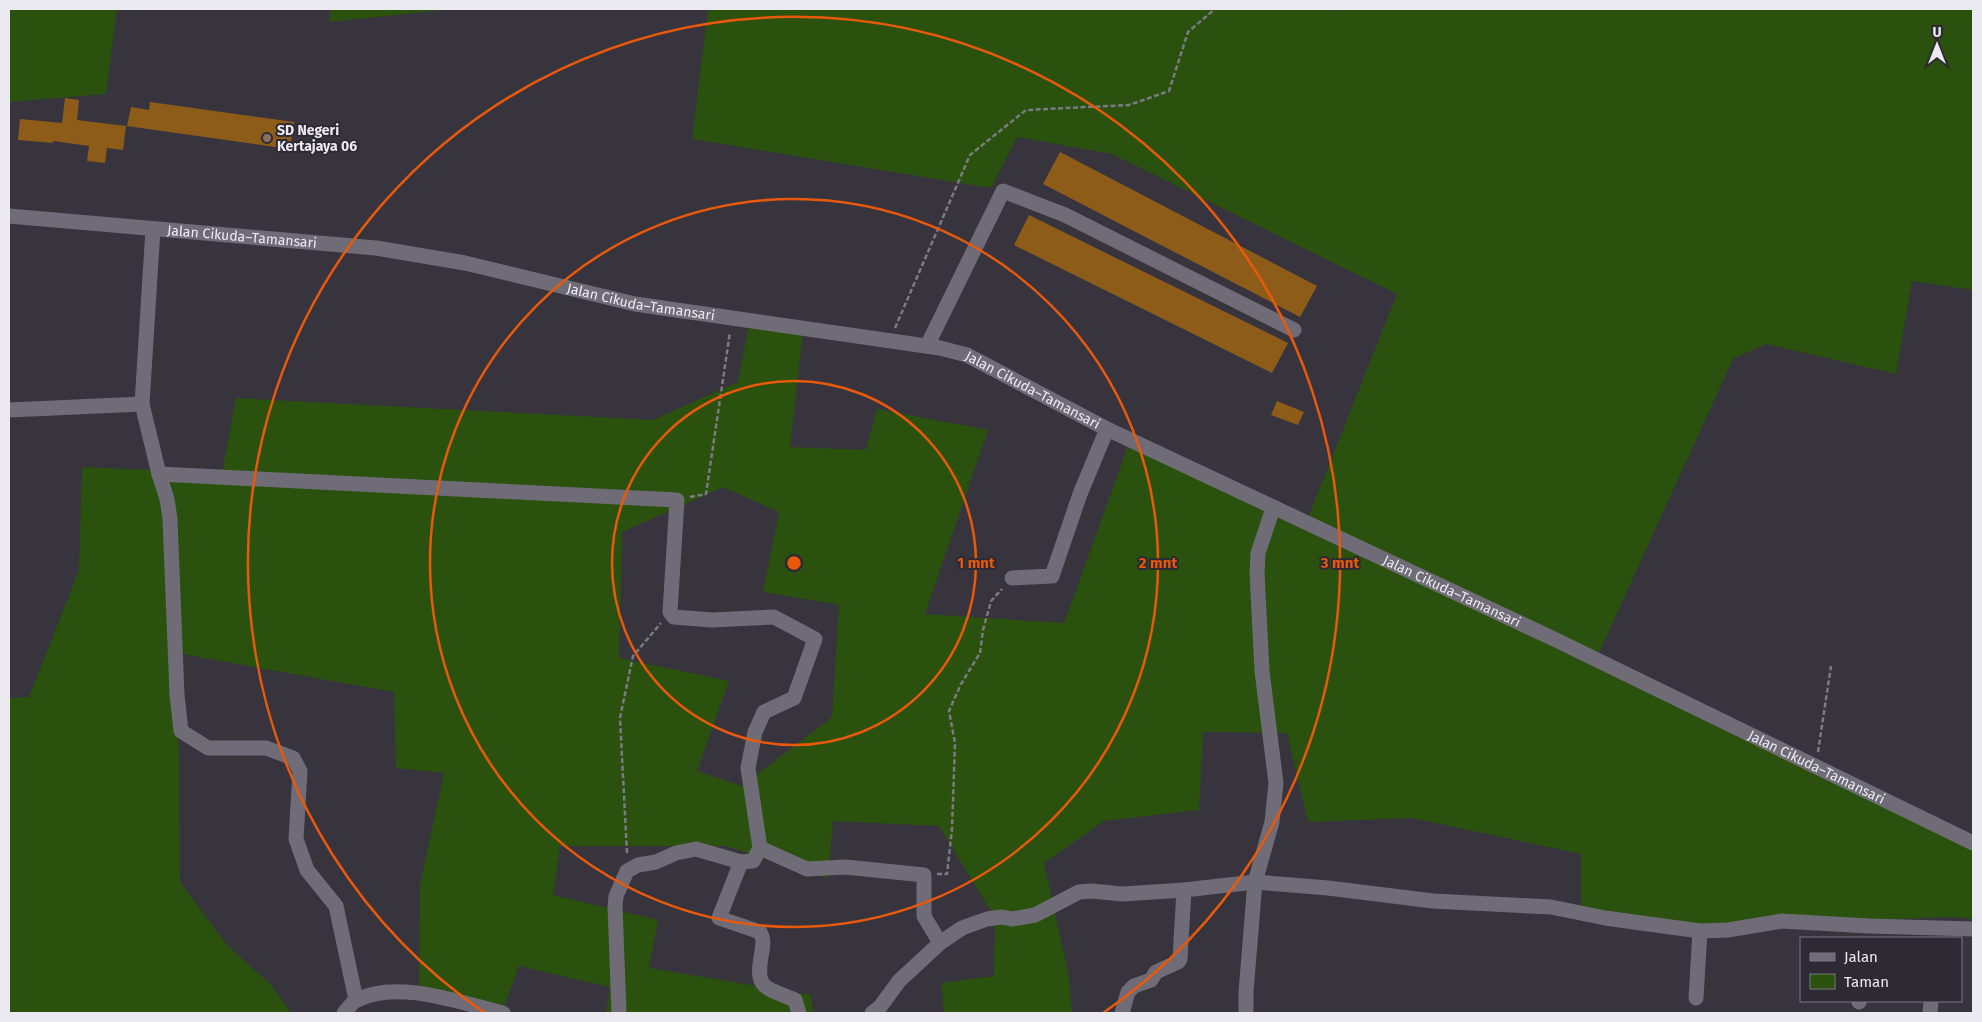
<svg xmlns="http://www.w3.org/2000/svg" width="1982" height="1022" font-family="'Fira Sans',sans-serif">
	<rect width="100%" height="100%" fill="#37343e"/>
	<path fill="#2b510e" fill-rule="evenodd" d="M9 9H117L106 94 9 102Z
		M331 9H452L329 22Z
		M708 9H1334L1336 11 1347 9H1973V290L1912 281 1896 374 1766 344 1733 359 1597 657 1973 843V919L1955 917 1663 927 1581 910V854L1412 818 1308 822 1287 733 1203 732 1199 810 1104 821 1044 863 1068 972 1072 1013H944L941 983 994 976 995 918 939 826 833 821 828 878 725 846H560L553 895 658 920 649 968 811 995 813 1013H606L610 987 519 966 504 1007 419 992 420 885 444 773 396 768 394 692 171 652 179 751 180 882 226 944 272 986 291 1013H9V698L29 697 79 570 82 467 222 473 236 398 653 420 738 382 749 324 803 331 790 447 866 450 877 409 988 430 925 614 1064 623 1130 441 1308 518 1397 294 1112 154 1017 137 991 188 692 139ZM723 487 779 512 763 592 839 605 832 717 742 786 697 771 729 681 619 658 622 532Z"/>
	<path fill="#8e5c19" d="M65 98 79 100 77 120 126 126 123 150 107 148 105 163 87 161 89 146 53 141V143L18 140 20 119 62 123Z
		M150 102 294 122 290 149 127 126 131 107 149 110Z
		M1060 152 1317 286 1300 317 1043 184Z
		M1029 215 1288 343 1272 373 1014 245Z
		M1277 401 1304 412 1298 425 1271 415Z"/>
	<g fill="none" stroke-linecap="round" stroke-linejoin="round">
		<path stroke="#7c7a82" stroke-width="2.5" stroke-dasharray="5 2.5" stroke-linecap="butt" d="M895 328 970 155 1026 110 1129 105 1169 91 1188 32 1215 9
			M690 497 706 494 730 332
			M1818 752 1831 666
			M627 853 620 718 633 656 661 623
			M937 874H947L952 829 955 743 949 711 961 684 980 653 983 630 991 601 1002 589"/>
		<g stroke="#6f6c77" stroke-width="15">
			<path id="s1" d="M9 216 376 248 465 263 635 304 940 348 967 355 1107 429 1554 639 1973 843"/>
			<path d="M153 229 142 404 159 474 167 499 170 519 177 695 181 731 208 748H266L293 758 300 771 296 839 307 870 336 906 356 1000"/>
			<path d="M927 346 1003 191 1065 215 1294 330"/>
			<path d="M9 410 142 404"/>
			<path d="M159 474 677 500 670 612 674 617 712 620 774 617 815 639 794 698 764 712 755 732 748 768 760 848 753 861 741 862 696 849 676 853 656 862 638 865 627 871 616 896 615 906 619 1013"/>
			<path d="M1012 578 1052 576 1080 494 1107 429"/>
			<path d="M760 848 807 869 845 867 924 875V916L940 943"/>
			<path d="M741 862 719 918 760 932C764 939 763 943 762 951 755 989 762 986 795 1000L799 1013"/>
			<path d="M1696 998 1700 931"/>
			<path d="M1859 1002V1001"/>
			<path d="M344 1013C348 1009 352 1002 357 1000 398 979 461 1003 503 1013"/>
			<path d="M872 1013 880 1007 899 981 940 943 962 928 987 919 1002 917 1012 919 1035 915 1079 892 1092 891 1122 894 1184 890 1255 882 1328 888 1433 901 1551 907 1605 918 1700 931 1728 930 1782 921 1869 926 1973 929"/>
			<path d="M1122 1013 1128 992 1134 986 1151 980 1156 972 1178 962 1180 959 1184 890"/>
			<path d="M1246 1013V992L1255 882 1272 822 1276 783 1262 671 1257 573 1258 553 1273 508"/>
			<path d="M1930 1013 1931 1001"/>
		</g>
	</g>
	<g fill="none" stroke="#e8590c" stroke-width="2.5">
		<circle cx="794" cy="563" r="182"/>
		<circle cx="794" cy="563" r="364"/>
		<path d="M485 1013A546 546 0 1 1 1103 1013"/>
	</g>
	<circle fill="#8d6e63" stroke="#2d2a34" stroke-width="2" cx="267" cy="138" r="5"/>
	<g text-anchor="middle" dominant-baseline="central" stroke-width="4" stroke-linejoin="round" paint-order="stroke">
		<g font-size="14" font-weight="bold" fill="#eceaf1" stroke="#2d2a34" text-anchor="start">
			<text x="277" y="130">SD Negeri<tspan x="277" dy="16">Kertajaya 06</tspan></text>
		</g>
		<g font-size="14" fill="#eceaf1" stroke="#2d2a34">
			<text stroke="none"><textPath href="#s1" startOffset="234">Jalan Cikuda–Tamansari</textPath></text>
			<text stroke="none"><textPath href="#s1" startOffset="639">Jalan Cikuda–Tamansari</textPath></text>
			<text stroke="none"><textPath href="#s1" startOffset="1044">Jalan Cikuda–Tamansari</textPath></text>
			<text stroke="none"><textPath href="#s1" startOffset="1509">Jalan Cikuda–Tamansari</textPath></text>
			<text stroke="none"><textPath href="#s1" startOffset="1914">Jalan Cikuda–Tamansari</textPath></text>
		</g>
	</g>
	<circle cx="794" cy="563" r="8" fill="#e8590c" stroke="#2d2a34" stroke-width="2.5"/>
	<g font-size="15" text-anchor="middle" font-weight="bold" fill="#e8590c" stroke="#2d2a34" stroke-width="4" stroke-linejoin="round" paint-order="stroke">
		<text x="976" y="568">1 mnt</text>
		<text x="1158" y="568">2 mnt</text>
		<text x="1340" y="568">3 mnt</text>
	</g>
	<rect width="1982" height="1022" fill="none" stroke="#eceaf1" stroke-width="20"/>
	<rect x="1800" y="937" width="162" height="65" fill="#2d2a34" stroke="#797780"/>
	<rect x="1810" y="953" width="25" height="8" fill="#6f6c77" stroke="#797780"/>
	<text x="1844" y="962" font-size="15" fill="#eceaf1">Jalan</text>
	<rect x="1810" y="974" width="25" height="15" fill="#2b510e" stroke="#797780"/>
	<text x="1844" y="987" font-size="15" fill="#eceaf1">Taman</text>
	<g transform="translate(1937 45)" stroke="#2d2a34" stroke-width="4" paint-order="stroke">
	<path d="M0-4L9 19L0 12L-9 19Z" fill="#eceaf1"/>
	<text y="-8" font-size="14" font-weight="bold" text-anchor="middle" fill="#eceaf1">U</text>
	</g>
</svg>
